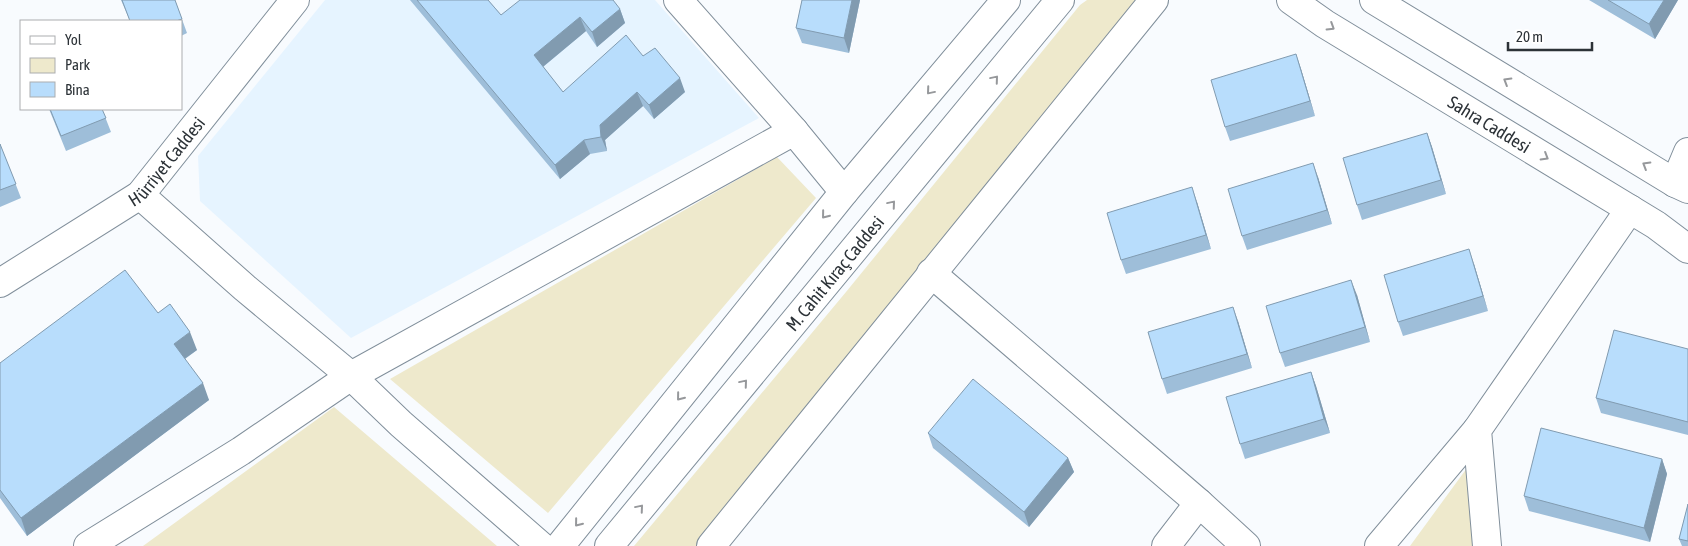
<svg xmlns="http://www.w3.org/2000/svg" width="1688" height="546" font-family="'Asap Condensed',sans-serif">
	<rect width="100%" height="100%" fill="#f8fbfe"/>
	<path fill="#e6f4ff" d="M325 0H655L759 118 351 338 200 201 198 156Z"/>
	<path fill="#eee9cc" d="M1087 0H1144L699 546H634L846 292 1080 5Z
		M777 157 816 198 548 513 390 379Z
		M334 407 497 546H143Z
		M1467 468 1473 546H1410Z"/>
	<g fill="none" stroke-linecap="round" stroke-linejoin="round">
		<defs>
			<g id="minor">
				<path d="M678 0 794 131"/>
				<path id="s1" d="M1291 0 1325 24 1656 225 1688 249"/>
				<path d="M1374 0 1675 183 1688 189"/>
				<path d="M1675 183 1688 152"/>
				<path d="M140 195 245 288 351 376 401 424 541 546"/>
				<path d="M931 273 1199 503"/>
				<path id="s2" d="M0 283 140 195 295 0"/>
				<path d="M88 546 241 451 351 376 794 131 844 192"/>
				<path d="M560 546 844 192 1006 0"/>
				<path id="s3" d="M609 546 1060 0"/>
				<path d="M711 546 1154 0"/>
				<path d="M1166 546 1199 503 1246 546"/>
				<path d="M1379 546 1477 430"/>
				<path d="M1487 546 1477 430 1630 209"/>
			</g>
		</defs>
		<use href="#minor" stroke="#818f9b" stroke-width="30"/>
		<use href="#minor" stroke="#fff" stroke-width="28"/>
	</g>
	<path fill="#9ebed9" d="M121 0H175L187 33 181 36V21H130Z
		M410 0H488L501 15 620 9 625 23 597 47 586 31 543 67 563 92 643 56 685 92 654 119 643 106 605 140 607 151 590 154 560 179Z
		M802 0H860L849 53 802 43 796 28Z
		M1589 0H1678L1655 39Z
		M1296 54 1301 69 1315 116 1230 141 1225 127Z
		M49 109H102L111 132 66 151Z
		M1427 133 1432 147 1446 194 1362 220 1357 205Z
		M0 144 21 198 0 207Z
		M1318 177 1332 224 1247 250 1242 236Z
		M1197 202 1211 249 1126 274 1121 260Z
		M1474 264 1488 311 1403 336 1398 322Z
		M1357 295 1370 342 1285 367 1280 353Z
		M158 313 197 350 185 359 209 400 27 536 0 498V363Z
		M1238 321 1252 368 1167 394 1162 379Z
		M1688 349V435L1601 413 1596 398Z
		M1311 372 1316 386 1330 433 1245 459 1240 444Z
		M928 433 1068 458 1074 472 1029 527 933 448Z
		M1662 459 1667 474 1650 542 1529 511 1524 496Z
		M1688 504V546H1682L1679 539Z"/>
	<path fill="#819bb0" d="M852 0H860L849 53 844 38Z
		M1664 0H1678L1655 39 1649 24Z
		M620 9 625 23 597 47 592 32Z
		M580 17 586 31 539 70 534 55Z
		M1296 54 1301 69 1315 116 1310 101Z
		M680 78 685 92 654 119 649 105Z
		M637 92 643 106 605 140 607 151 601 137 600 125Z
		M1427 133 1432 147 1446 194 1441 180Z
		M584 140 590 154 560 179 555 165Z
		M1313 163 1318 177 1332 224 1327 210Z
		M1192 187 1197 202 1211 249 1206 235Z
		M1469 249 1474 264 1488 311 1483 296Z
		M1351 280 1357 295 1370 342 1365 327Z
		M1233 307 1238 321 1252 368 1247 354Z
		M190 332 197 350 180 362 174 344Z
		M1311 372 1316 386 1330 433 1324 419Z
		M203 383 209 400 27 536 21 518Z
		M1068 458 1074 472 1029 527 1024 512Z
		M1662 459 1667 474 1650 542 1644 528Z"/>
	<path fill="#b8ddfc" stroke="#819bb0" d="M122 0H175L182 19 176 21H130Z
		M417 0H488L501 15 520 0H613L620 9 592 32 580 17 534 55 563 92 626 35 643 56 655 48 680 78 649 105 637 92 600 125 601 137 584 140 555 165Z
		M802 0H852L844 38 796 28Z
		M1608 0H1664L1649 24Z
		M1296 54 1310 101 1225 127 1211 80Z
		M50 109H102L106 118 61 136Z
		M1427 133 1441 180 1357 205 1343 158Z
		M0 144 16 184 0 190Z
		M1313 163 1327 210 1242 236 1228 189Z
		M1192 187 1206 235 1121 260 1107 213Z
		M1469 249 1483 296 1398 322 1384 275Z
		M125 270 158 313 170 304 190 332 174 344 203 383 21 518 0 490V363Z
		M1351 280 1365 327 1280 353 1266 306Z
		M1233 307 1247 354 1162 379 1148 332Z
		M1614 330 1688 349V422L1596 398Z
		M1311 372 1324 419 1240 444 1226 397Z
		M973 379 1068 458 1024 512 928 433Z
		M1541 428 1662 459 1644 528 1524 496Z
		M1688 504V541L1679 539Z"/>
	<defs><path id="oneway-chevron" d="M-2-3.5L2.5 0L-2 3.5" fill="none" stroke-width="1.6" stroke-linecap="round" stroke-linejoin="round" transform="scale(1.25)"/></defs>
	<g stroke="#96989b">
		<use href="#oneway-chevron" transform="translate(1331 27) rotate(32)"/>
		<use href="#oneway-chevron" transform="translate(995 79) rotate(-50)"/>
		<use href="#oneway-chevron" transform="translate(1507 81) rotate(-149)"/>
		<use href="#oneway-chevron" transform="translate(930 91) rotate(130)"/>
		<use href="#oneway-chevron" transform="translate(1545 157) rotate(31)"/>
		<use href="#oneway-chevron" transform="translate(1646 165) rotate(-149)"/>
		<use href="#oneway-chevron" transform="translate(892 204) rotate(-50)"/>
		<use href="#oneway-chevron" transform="translate(825 215) rotate(129)"/>
		<use href="#oneway-chevron" transform="translate(744 383) rotate(-50)"/>
		<use href="#oneway-chevron" transform="translate(680 397) rotate(129)"/>
		<use href="#oneway-chevron" transform="translate(640 508) rotate(-50)"/>
		<use href="#oneway-chevron" transform="translate(578 523) rotate(129)"/>
	</g>
	<g text-anchor="middle" dominant-baseline="central" stroke-width="5" stroke-linejoin="round" paint-order="stroke">
		<g font-size="18" fill="#2c3237" stroke="#fff">
			<text stroke="none"><textPath href="#s1" startOffset="234">Sahra Caddesi</textPath></text>
			<text stroke="none"><textPath href="#s2" startOffset="208">Hürriyet Caddesi</textPath></text>
			<text stroke="none"><textPath href="#s3" startOffset="354">M. Cahit Kıraç Caddesi</textPath></text>
		</g>
	</g>
	<rect x="20" y="20" width="162" height="90" fill="#ffffff" stroke="#abadaf"/>
	<rect x="30" y="36" width="25" height="8" fill="#ffffff" stroke="#abadaf"/>
	<text x="65" y="45" font-size="15" fill="#2c3237">Yol</text>
	<rect x="30" y="58" width="25" height="15" fill="#eee9cc" stroke="#abadaf"/>
	<text x="65" y="70" font-size="15" fill="#2c3237">Park</text>
	<rect x="30" y="82" width="25" height="15" fill="#b8ddfc" stroke="#abadaf"/>
	<text x="65" y="95" font-size="15" fill="#2c3237">Bina</text>
	<path d="M1508 42v8h84v-8" fill="none" stroke="#2c3237" stroke-width="2.5"/>
	<text x="1516" y="42" font-size="15" fill="#2c3237" stroke="#ffffff" stroke-width="4" paint-order="stroke">20 m</text>
</svg>
